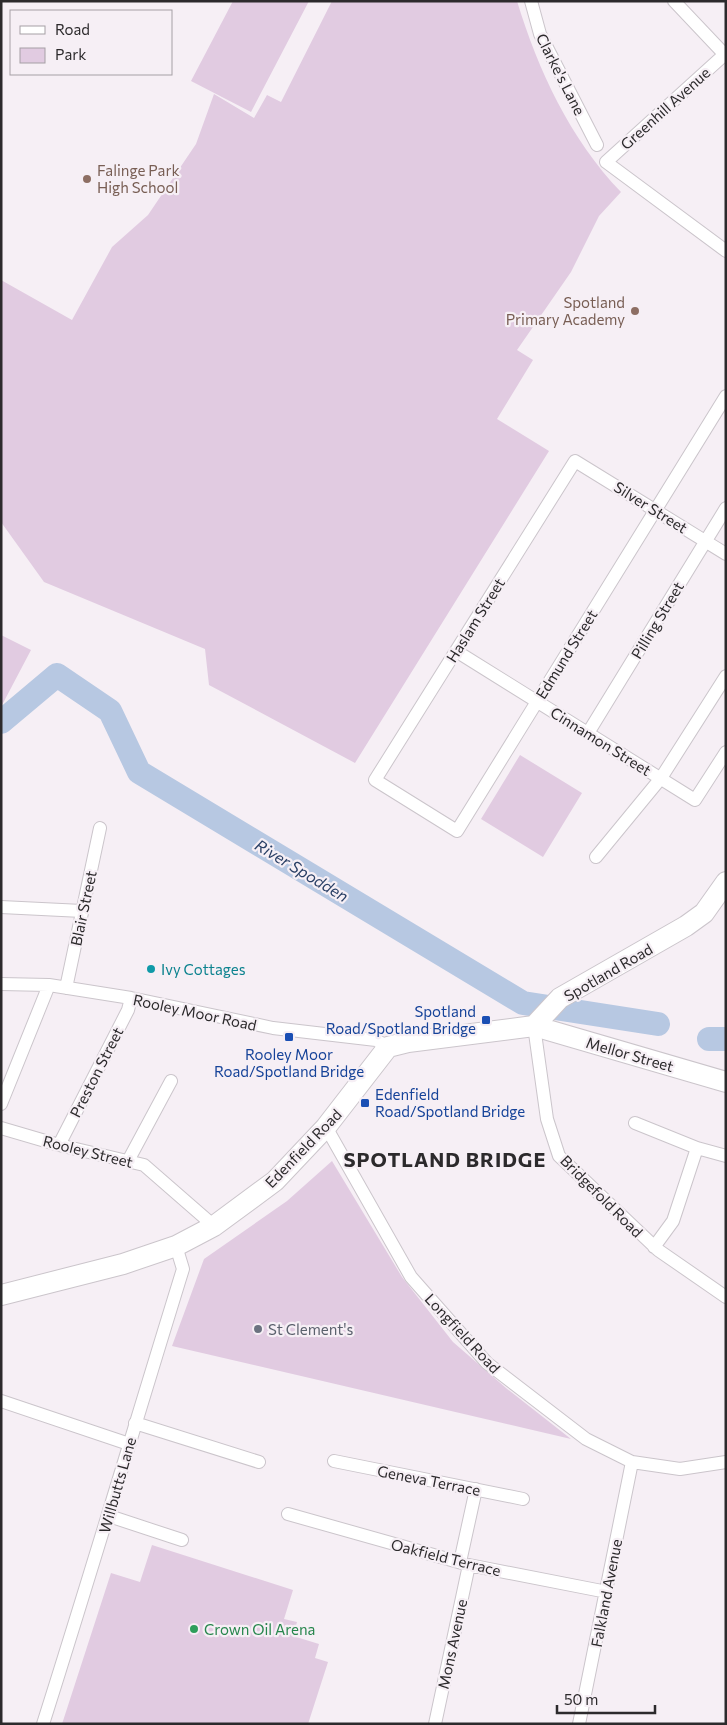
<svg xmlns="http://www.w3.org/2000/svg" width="727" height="1725" font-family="Commissioner,sans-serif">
	<rect width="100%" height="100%" fill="#f6eff5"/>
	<path fill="#e1cbe1" d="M233 1H309L251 112 191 81Z
		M332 1H517C538 70 570 139 621 192L599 216 571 272 517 350 533 360 497 419 549 451 355 763 209 685 205 649 44 582 1 522V280L72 320 112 247 148 215 196 144 214 94 254 118 267 95 281 102Z
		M1 635 31 650 1 707Z
		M520 755 582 793 543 857 481 819Z
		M332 1161 402 1277 453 1342 506 1388 571 1439 172 1346 204 1259 287 1201Z
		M152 1545 293 1590 284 1619 297 1622 293 1636 319 1644 315 1658 328 1662 308 1724H62L111 1573 140 1582Z"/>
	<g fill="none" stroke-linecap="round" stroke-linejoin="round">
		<path stroke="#b7c8e2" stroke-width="24" d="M1 722 57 675 110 711 139 772 523 1003 658 1024
			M709 1039H726"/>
		<defs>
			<path id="minor" d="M531 1 540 34 597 145
				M674 1 726 56
				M724 55 606 162 726 251
				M726 396 457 831 375 780 575 461 726 554
				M456 651 695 800 726 752
				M588 733 726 508
				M596 857 661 778 726 676
				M1 907 82 911
				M1 984 49 985 131 998 273 1028 376 1040 388 1047
				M66 988 100 828
				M534 1026 547 1119 559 1156 658 1250 726 1297
				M1 1104 49 985
				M635 1123 697 1148 726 1156
				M326 1127 411 1277 487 1363 586 1439 632 1462 680 1469 726 1462
				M1 1128 59 1145 144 1165 214 1226
				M59 1145 128 1010 131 998
				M128 1161 171 1081
				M654 1247 673 1221 697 1148
				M1 1401 129 1444
				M135 1423 259 1462
				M334 1461 523 1499
				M288 1514 469 1565 607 1592
				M109 1516 182 1540
				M460 1562 476 1489
				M43 1724C91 1573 136 1421 183 1269L176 1246
				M435 1724 469 1565
				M579 1724 632 1462"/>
			<path id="primary" d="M534 1026 726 1082
				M1 1295 123 1264 176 1246 214 1226 275 1181 326 1127 388 1047 408 1042 534 1026 560 998 686 926 704 913 726 882"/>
		</defs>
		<use href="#minor" stroke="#cbc5cb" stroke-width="14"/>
		<use href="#primary" stroke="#cbc5cb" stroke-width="22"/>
		<use href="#minor" stroke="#fff" stroke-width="12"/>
		<use href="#primary" stroke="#fff" stroke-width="20"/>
	</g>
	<g fill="#8d6e63" stroke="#f6eff5" stroke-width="2">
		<circle cx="87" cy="179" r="5"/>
		<circle cx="635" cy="311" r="5"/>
	</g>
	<circle fill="#0f9aa8" stroke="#f6eff5" stroke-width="2" cx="151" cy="969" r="5"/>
	<g fill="#1a4fb4" stroke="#f6eff5" stroke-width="2">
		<rect x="481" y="1015" width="10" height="10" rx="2.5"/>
		<rect x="284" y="1032" width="10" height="10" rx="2.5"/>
		<rect x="360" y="1098" width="10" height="10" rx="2.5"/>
	</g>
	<circle fill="#6b7280" stroke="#f6eff5" stroke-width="2" cx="258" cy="1329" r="5"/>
	<circle fill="#2e9e5b" stroke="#f6eff5" stroke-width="2" cx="194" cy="1629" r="5"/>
	<g text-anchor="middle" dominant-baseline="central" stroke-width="4.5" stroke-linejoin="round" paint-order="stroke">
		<g font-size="15" fill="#2c2a2c" stroke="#f6eff5">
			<text transform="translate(561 74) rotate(63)">Clarke's Lane</text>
			<text transform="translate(665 108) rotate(-42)">Greenhill Avenue</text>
			<text transform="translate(651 507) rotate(32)">Silver Street</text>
			<text transform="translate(475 620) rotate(-58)">Haslam Street</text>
			<text transform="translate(657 620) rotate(-59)">Pilling Street</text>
			<text transform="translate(566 654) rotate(-58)">Edmund Street</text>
			<text transform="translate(601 741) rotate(32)">Cinnamon Street</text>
			<text transform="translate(83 908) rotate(-78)">Blair Street</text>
			<text transform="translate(608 972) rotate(-30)">Spotland Road</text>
			<text transform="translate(195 1012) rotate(12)">Rooley Moor Road</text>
			<text transform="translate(630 1054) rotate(16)">Mellor Street</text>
			<text transform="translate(96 1072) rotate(-63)">Preston Street</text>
			<text transform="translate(303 1148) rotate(-46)">Edenfield Road</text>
			<text transform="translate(88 1151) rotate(14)">Rooley Street</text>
			<text transform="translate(602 1196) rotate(45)">Bridgefold Road</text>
			<text transform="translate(463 1333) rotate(47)">Longfield Road</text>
			<text transform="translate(429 1480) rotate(11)">Geneva Terrace</text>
			<text transform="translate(117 1485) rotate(-74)">Willbutts Lane</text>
			<text transform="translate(446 1557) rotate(14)">Oakfield Terrace</text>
			<text transform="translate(606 1593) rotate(-79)">Falkland Avenue</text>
			<text transform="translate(452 1644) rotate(-78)">Mons Avenue</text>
		</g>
		<g font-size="15" fill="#785e54" stroke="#f6eff5" text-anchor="start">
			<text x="97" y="170">Falinge Park<tspan x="97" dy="17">High School</tspan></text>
			<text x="625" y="302" text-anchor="end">Spotland<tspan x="625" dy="17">Primary Academy</tspan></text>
		</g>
		<g font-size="15" fill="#0d838f" stroke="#f6eff5" text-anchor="start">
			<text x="161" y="969">Ivy Cottages</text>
		</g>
		<g font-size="15" fill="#164399" stroke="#f6eff5" text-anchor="end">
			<text x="476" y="1011">Spotland<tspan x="476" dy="17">Road/Spotland Bridge</tspan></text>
			<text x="289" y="1054" text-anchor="middle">Rooley Moor<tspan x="289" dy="17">Road/Spotland Bridge</tspan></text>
			<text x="375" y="1094" text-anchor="start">Edenfield<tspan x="375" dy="17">Road/Spotland Bridge</tspan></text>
		</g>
		<g font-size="15" fill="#5b616d" stroke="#f6eff5" text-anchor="start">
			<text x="268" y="1329">St Clement's</text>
		</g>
		<g font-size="15" fill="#27864d" stroke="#f6eff5" text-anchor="start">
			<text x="204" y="1629">Crown Oil Arena</text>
		</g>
		<g font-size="16" font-style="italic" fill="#293f65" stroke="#f6eff5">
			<text transform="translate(302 870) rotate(31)">River Spodden</text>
		</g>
		<g font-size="20" font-weight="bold" letter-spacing="1" fill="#2c2a2c" stroke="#f6eff5">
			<text x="445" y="1159">SPOTLAND BRIDGE</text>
		</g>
	</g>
	<rect width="727" height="1725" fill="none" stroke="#2c2a2c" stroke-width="5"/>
	<rect x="10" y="10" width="162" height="65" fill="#f6eff5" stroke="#a5a0a5"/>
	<rect x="20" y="26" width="25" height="8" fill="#ffffff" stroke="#a5a0a5"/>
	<text x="55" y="35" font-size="15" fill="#2c2a2c">Road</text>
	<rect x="20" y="48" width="25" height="15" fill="#e1cbe1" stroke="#a5a0a5"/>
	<text x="55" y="60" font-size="15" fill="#2c2a2c">Park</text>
	<path d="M557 1705v8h98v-8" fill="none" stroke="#2c2a2c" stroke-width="2.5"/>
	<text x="564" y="1705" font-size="15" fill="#2c2a2c" stroke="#f6eff5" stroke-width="4" paint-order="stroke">50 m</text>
</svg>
